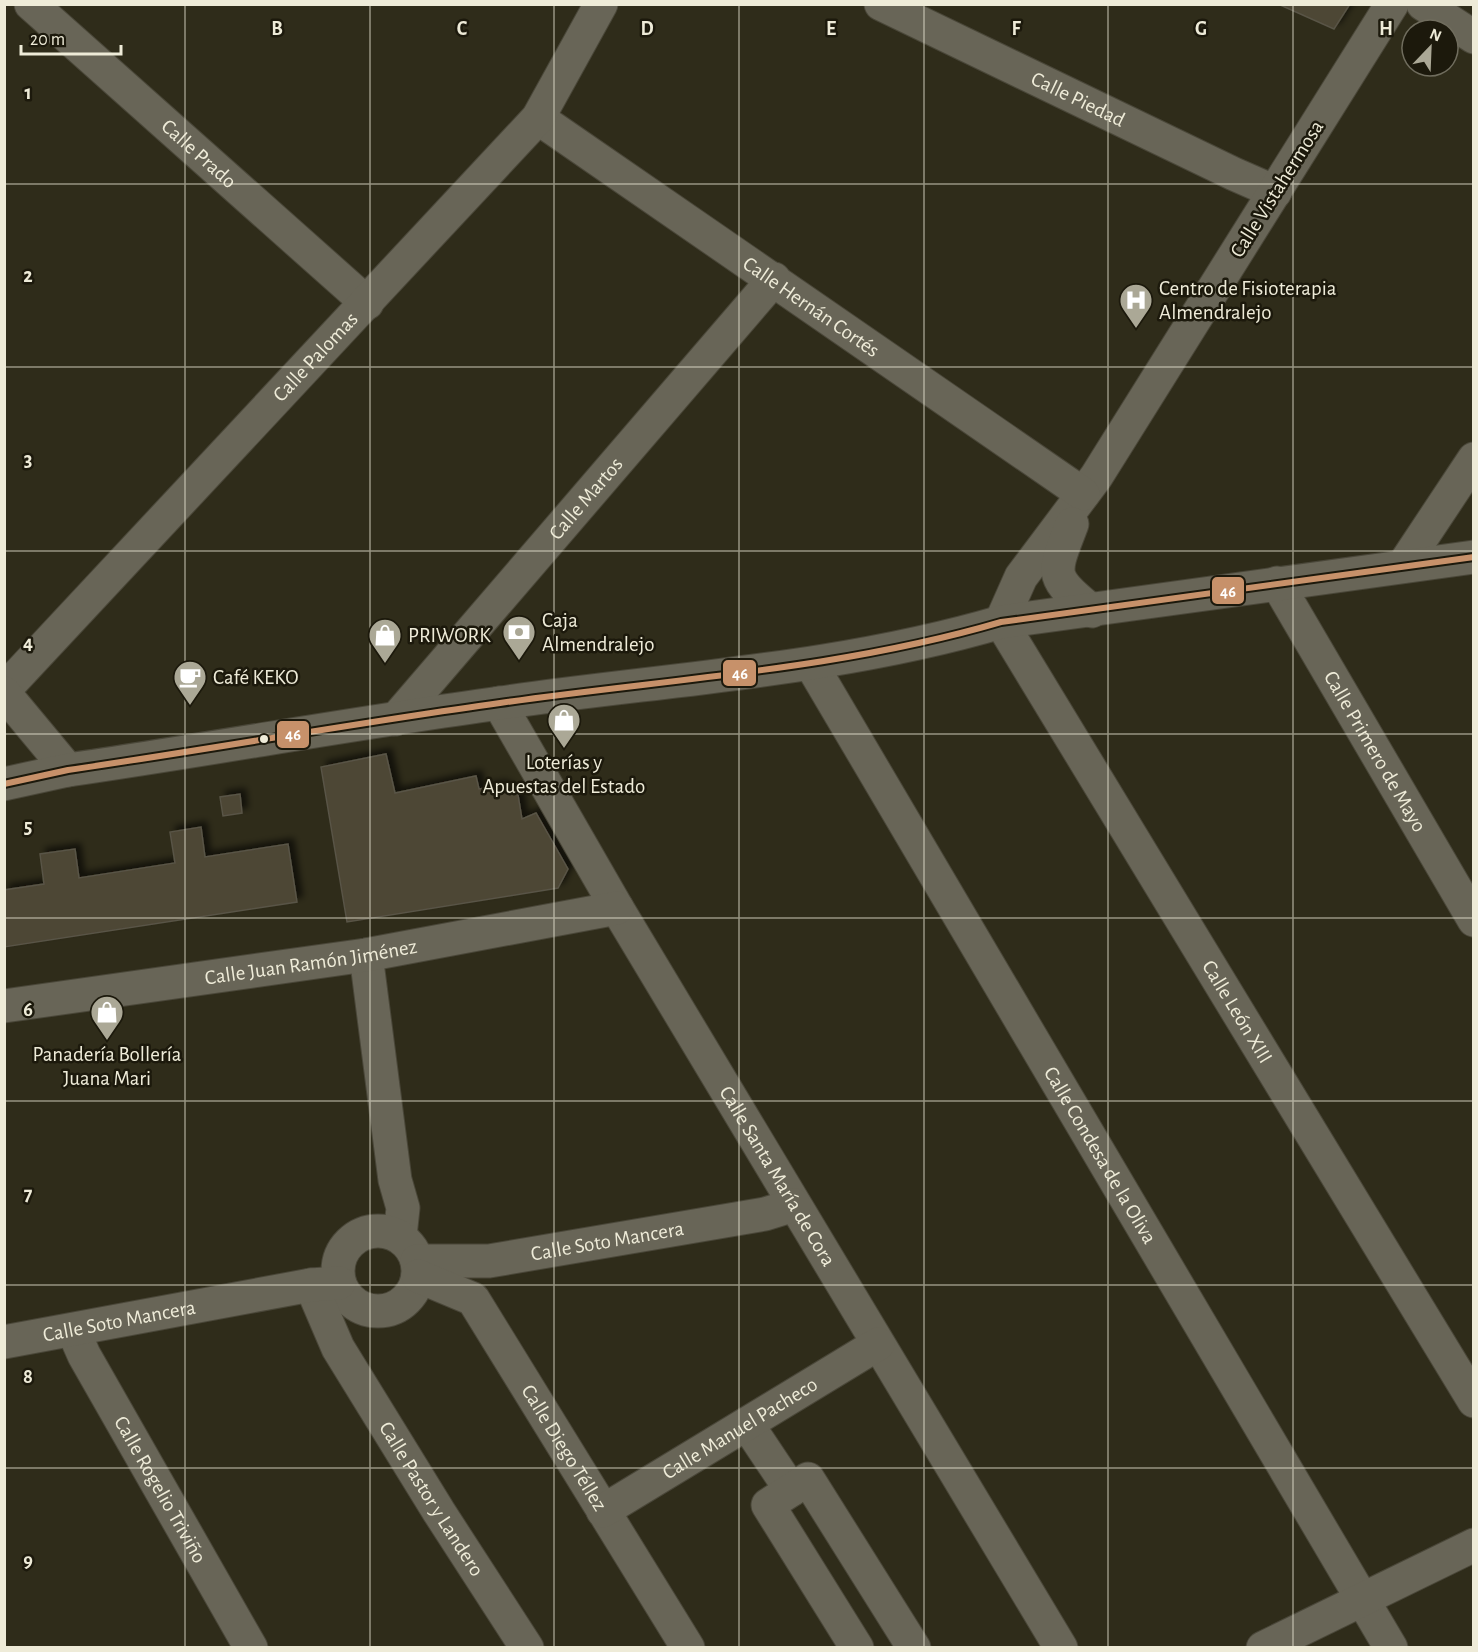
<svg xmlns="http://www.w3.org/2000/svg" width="1478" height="1652" font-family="'Alegreya Sans',sans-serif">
	<defs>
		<filter id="shadow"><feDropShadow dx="5.5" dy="-5.5" stdDeviation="3" flood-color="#0009"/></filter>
	</defs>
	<rect width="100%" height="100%" fill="#2f2c1a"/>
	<path fill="#4d4635" stroke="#595446" stroke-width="1.5" filter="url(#shadow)" d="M1278 4H1350L1334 29Z
		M386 754 395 793 476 776 479 789 501 786 518 795 522 819 536 813 568 869 558 888 347 922 321 767Z
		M240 794 242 813 223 816 220 797Z
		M201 827 205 857 288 844 297 902 4 947V890L44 884 40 854 75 849 79 878 175 863 170 832Z"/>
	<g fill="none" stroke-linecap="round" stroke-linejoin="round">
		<defs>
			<g id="minor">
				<path id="s1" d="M31 4 367 303"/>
				<path id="s2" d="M881 4 1234 174 1275 192"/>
				<path id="s3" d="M1392 4 1096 477 1021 577 1001 622 1474 1401"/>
				<path d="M1423 4 1474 37"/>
				<path id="s4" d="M538 118 1083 494"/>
				<path d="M1072 524C1053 574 1048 576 1092 611"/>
				<path d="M1403 566 1474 459"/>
				<path id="s5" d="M1277 583 1474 920"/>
				<path id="s6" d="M811 664 1391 1648"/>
				<path id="s7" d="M4 690 538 118 601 4"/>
				<path d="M4 693 68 770"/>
				<path id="s8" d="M499 703 617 908 1061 1648"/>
				<path id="s9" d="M396 719 774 279"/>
				<path d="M4 784 68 770C212 749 355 723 500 703 667 679 838 670 1001 622L1474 557"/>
				<path d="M366 955 395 1180 403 1208 400 1236"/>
				<path id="s10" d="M4 1006 366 955 617 908"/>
				<circle cx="378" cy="1271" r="40"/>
				<path id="s11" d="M417 1261H489L765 1214 794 1205"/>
				<path id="s12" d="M418 1276 473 1299 688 1648"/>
				<path id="s13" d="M311 1285 338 1348 439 1512 527 1648"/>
				<path id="s14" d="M73 1330 84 1355 251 1648"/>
				<path id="s15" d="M4 1342 311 1285 339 1283"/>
				<path d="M747 1424 791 1490"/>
				<path id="s16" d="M603 1511 878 1344"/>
				<path d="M857 1648 768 1505 808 1479 914 1648"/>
				<path d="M1263 1648 1474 1545"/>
			</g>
		</defs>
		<use href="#minor" stroke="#4a4739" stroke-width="35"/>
		<use href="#minor" stroke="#686557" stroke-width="33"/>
		<defs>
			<path id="bus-1" d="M4 784 68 770C212 749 355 723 500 703 667 679 838 670 1001 622L1474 557"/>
		</defs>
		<use href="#bus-1" stroke="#1c190c" stroke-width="10"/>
		<use href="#bus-1" stroke="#c7916a" stroke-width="6"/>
	</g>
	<path fill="none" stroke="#eeebd8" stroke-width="1.5" stroke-opacity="0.55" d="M185 4V1648M370 4V1648M554 4V1648M739 4V1648M924 4V1648M1108 4V1648M1293 4V1648M4 184H1474M4 367H1474M4 551H1474M4 734H1474M4 918H1474M4 1101H1474M4 1285H1474M4 1468H1474"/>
	<defs>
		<symbol id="hospital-pin" viewBox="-11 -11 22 30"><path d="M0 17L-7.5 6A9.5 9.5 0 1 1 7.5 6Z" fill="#aba896" stroke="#1c190c"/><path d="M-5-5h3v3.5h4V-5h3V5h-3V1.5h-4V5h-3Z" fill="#fff"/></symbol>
		<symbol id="bank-pin" viewBox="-11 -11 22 30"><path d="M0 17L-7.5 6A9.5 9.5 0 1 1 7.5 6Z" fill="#aba896" stroke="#1c190c"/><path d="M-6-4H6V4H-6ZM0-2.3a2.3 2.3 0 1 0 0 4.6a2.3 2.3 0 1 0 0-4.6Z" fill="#fff"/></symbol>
		<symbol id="shop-pin" viewBox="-11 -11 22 30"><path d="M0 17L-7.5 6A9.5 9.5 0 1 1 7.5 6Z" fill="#aba896" stroke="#1c190c"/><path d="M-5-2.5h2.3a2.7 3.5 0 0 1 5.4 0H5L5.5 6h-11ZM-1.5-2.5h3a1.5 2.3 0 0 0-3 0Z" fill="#fff"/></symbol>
		<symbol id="cafe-pin" viewBox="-11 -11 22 30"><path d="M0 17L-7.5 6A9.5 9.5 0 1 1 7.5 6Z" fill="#aba896" stroke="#1c190c"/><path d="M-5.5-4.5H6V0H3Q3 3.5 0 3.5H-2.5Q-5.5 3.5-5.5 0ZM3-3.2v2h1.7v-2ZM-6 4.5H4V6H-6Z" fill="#fff"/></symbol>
	</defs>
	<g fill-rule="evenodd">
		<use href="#hospital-pin" x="1117" y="281" width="38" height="52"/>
		<use href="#bank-pin" x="500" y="613" width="38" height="52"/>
		<use href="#shop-pin" x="366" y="616" width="38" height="52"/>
		<use href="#cafe-pin" x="171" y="658" width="38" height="52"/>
		<use href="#shop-pin" x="545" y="701" width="38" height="52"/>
		<use href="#shop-pin" x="88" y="993" width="38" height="52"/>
	</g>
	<circle fill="#eeebd8" stroke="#1c190c" stroke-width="2" cx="264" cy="739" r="5"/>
	<g text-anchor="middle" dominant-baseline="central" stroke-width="5" stroke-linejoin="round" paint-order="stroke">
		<g font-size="21" fill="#eeebd8" stroke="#1c190c">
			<text stroke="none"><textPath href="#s2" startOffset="219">Calle Piedad</textPath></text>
			<text stroke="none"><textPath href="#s1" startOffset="225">Calle Prado</textPath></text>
			<text transform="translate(1277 189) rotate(-58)">Calle Vistahermosa</text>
			<text stroke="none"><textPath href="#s4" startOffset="332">Calle Hernán Cortés</textPath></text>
			<text stroke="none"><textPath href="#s7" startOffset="456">Calle Palomas</textPath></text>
			<text stroke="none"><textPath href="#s9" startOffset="291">Calle Martos</textPath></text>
			<text stroke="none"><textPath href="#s5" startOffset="195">Calle Primero de Mayo</textPath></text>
			<text stroke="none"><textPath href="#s10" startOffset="310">Calle Juan Ramón Jiménez</textPath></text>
			<text stroke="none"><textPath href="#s3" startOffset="1188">Calle León XIII</textPath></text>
			<text stroke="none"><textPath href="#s6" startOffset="570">Calle Condesa de la Oliva</textPath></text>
			<text stroke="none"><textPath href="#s8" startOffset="549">Calle Santa María de Cora</textPath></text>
			<text stroke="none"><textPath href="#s11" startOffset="192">Calle Soto Mancera</textPath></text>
			<text stroke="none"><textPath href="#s15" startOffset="117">Calle Soto Mancera</textPath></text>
			<text stroke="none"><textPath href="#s16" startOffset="160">Calle Manuel Pacheco</textPath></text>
			<text stroke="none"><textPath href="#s12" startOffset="234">Calle Diego Téllez</textPath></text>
			<text stroke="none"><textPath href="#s14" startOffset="182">Calle Rogelio Triviño</textPath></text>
			<text stroke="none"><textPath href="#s13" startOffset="246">Calle Pastor y Landero</textPath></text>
		</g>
		<g font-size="21" fill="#eeebd8" stroke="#1c190c" text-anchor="start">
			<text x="1159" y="288">Centro de Fisioterapia<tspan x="1159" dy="24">Almendralejo</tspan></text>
			<text x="542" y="620">Caja<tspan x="542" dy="24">Almendralejo</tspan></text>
			<text x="408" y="635">PRIWORK</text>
			<text x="213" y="677">Café KEKO</text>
			<text x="564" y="762" text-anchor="middle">Loterías y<tspan x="564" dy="24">Apuestas del Estado</tspan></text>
			<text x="107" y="1054" text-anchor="middle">Panadería Bollería<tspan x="107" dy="24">Juana Mari</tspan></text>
		</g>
	</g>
	<g font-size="20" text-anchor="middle" font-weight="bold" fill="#eeebd8" stroke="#1c190c" stroke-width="5" stroke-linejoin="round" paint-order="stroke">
		<text x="277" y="35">B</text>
		<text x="462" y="35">C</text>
		<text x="647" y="35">D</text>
		<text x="831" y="35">E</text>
		<text x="1016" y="35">F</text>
		<text x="1201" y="35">G</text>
		<text x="1386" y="35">H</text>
		<text x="28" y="99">1</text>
		<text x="28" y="282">2</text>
		<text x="28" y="466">3</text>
		<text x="28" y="649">4</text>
		<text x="28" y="833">5</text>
		<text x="28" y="1016">6</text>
		<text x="28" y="1200">7</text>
		<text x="28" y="1383">8</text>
		<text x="28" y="1567">9</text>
	</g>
	<g stroke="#1c190c" stroke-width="2">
		<rect x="1211" y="576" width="34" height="29" rx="6" fill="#c7916a"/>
		<rect x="722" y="659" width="35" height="28" rx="6" fill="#c7916a"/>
		<rect x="276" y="720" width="34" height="29" rx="6" fill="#c7916a"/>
	</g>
	<g font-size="16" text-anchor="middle" font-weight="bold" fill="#fff">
		<text x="1228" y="597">46</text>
		<text x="740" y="679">46</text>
		<text x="293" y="740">46</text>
	</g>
	<rect width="1478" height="1652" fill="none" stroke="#eeebd8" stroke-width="12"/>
	<g transform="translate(1430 48) rotate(23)"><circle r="28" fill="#1c190c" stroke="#706d5e" stroke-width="1.5"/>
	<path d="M0-4.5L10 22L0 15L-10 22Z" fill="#aba896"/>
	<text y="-9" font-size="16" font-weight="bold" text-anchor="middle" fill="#eeebd8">N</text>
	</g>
	<path d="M21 45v9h100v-9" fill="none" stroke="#eeebd8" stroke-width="3"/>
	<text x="30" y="45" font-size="18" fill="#eeebd8" stroke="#1c190c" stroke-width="4.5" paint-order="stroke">20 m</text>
</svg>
